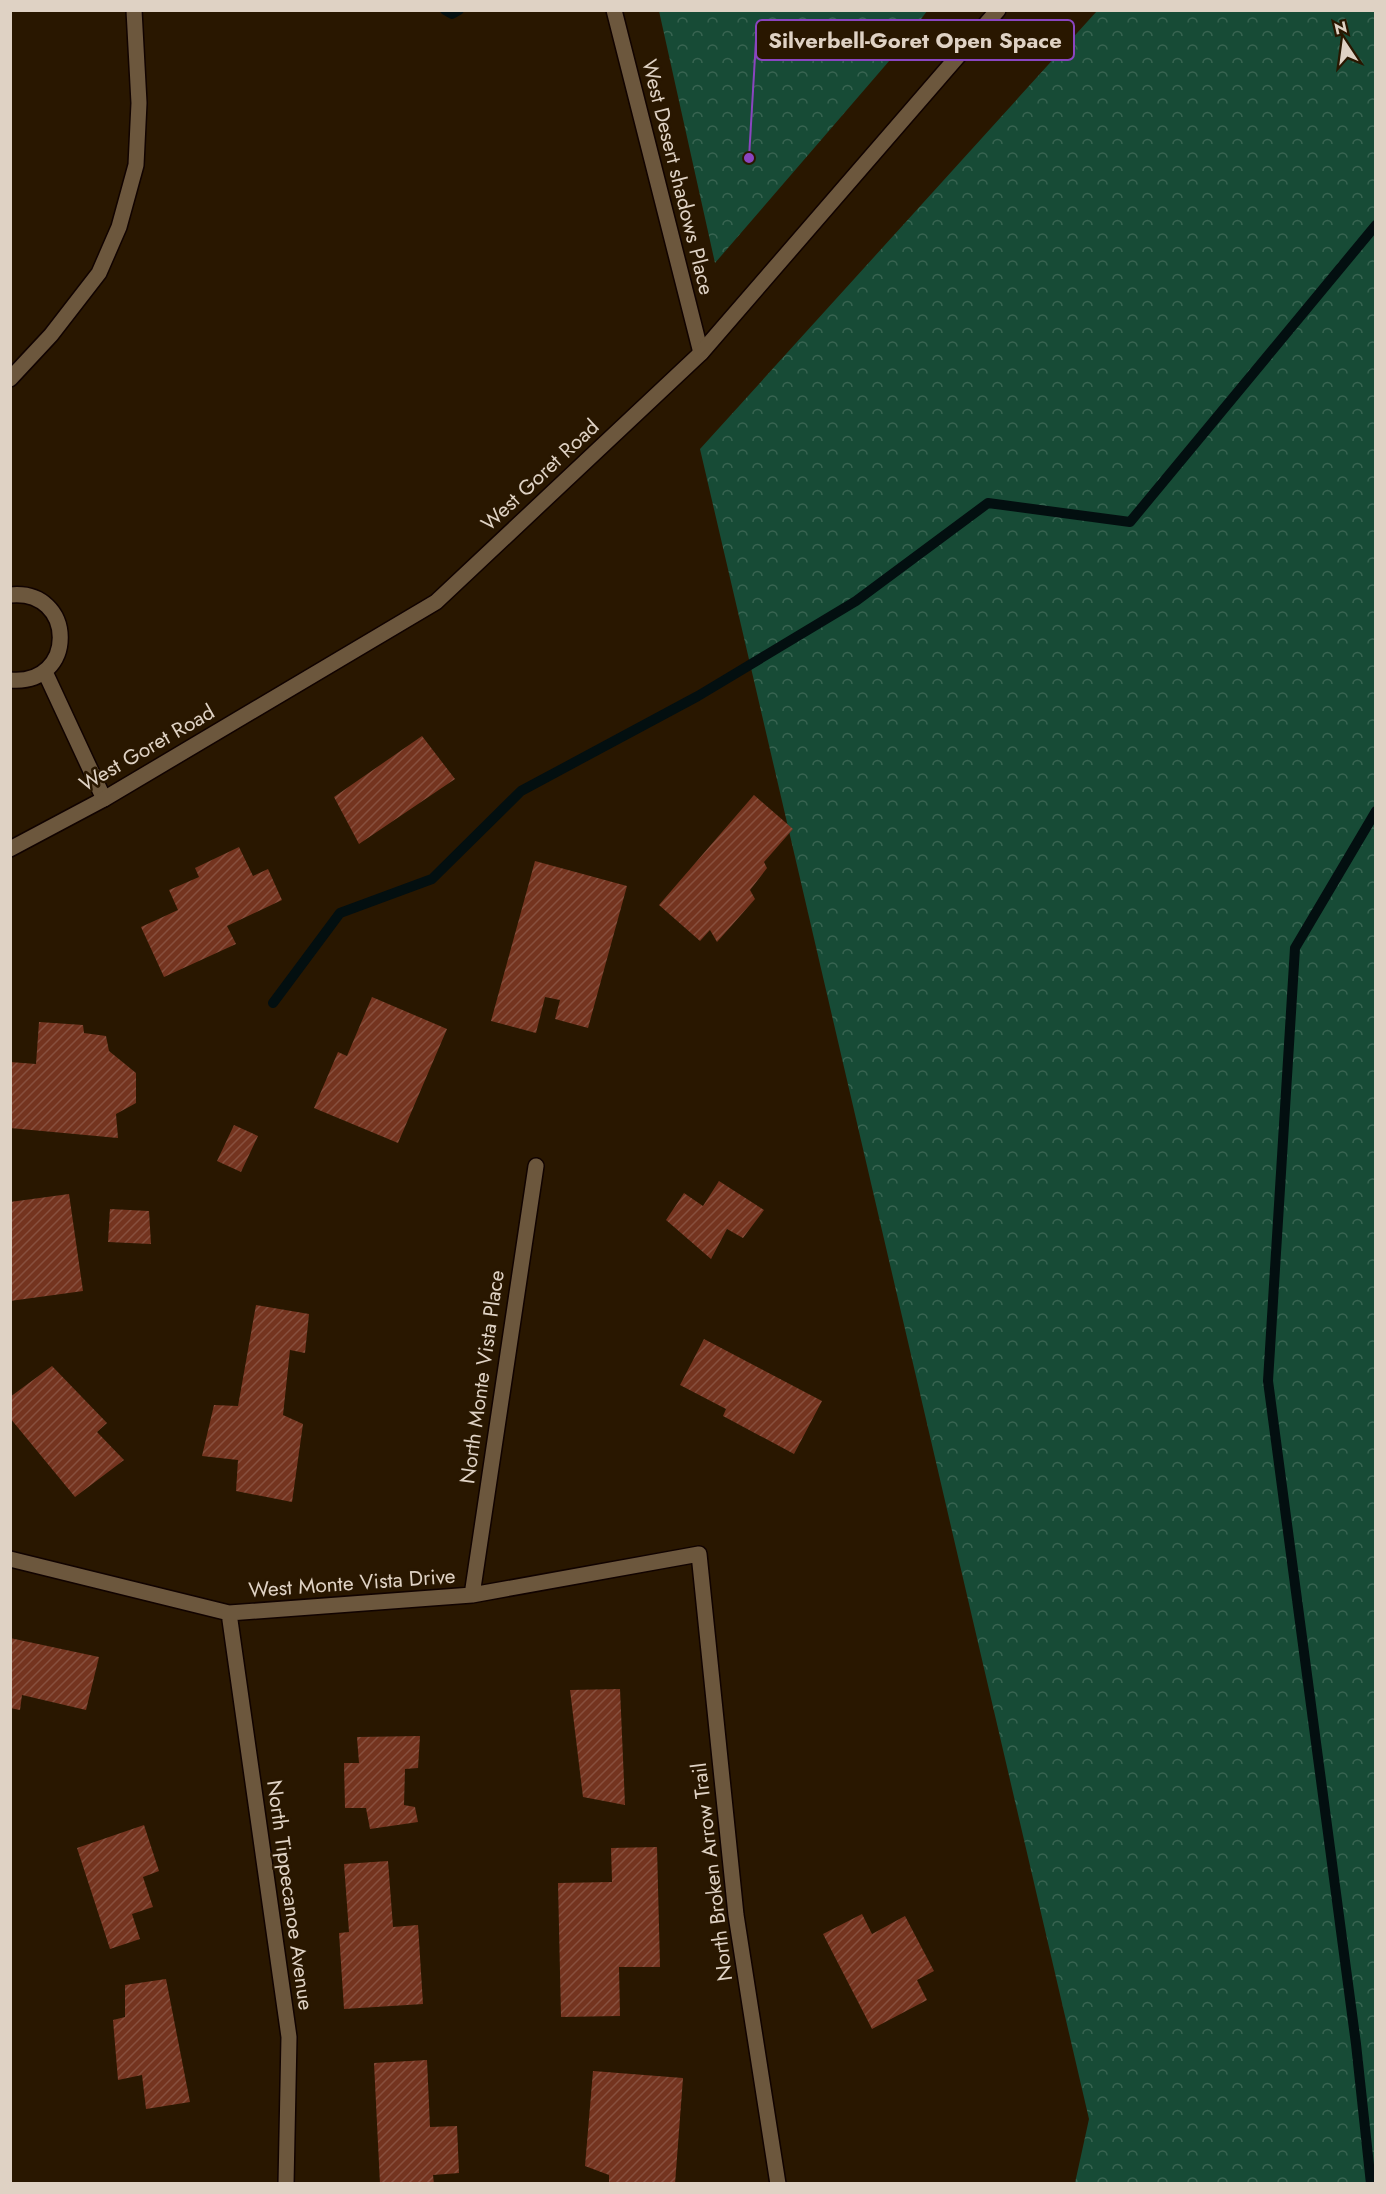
<svg xmlns="http://www.w3.org/2000/svg" width="1386" height="2194" font-family="Jost,sans-serif">
	<defs>
		<pattern id="forest-crowns" width="20" height="18" patternUnits="userSpaceOnUse" patternTransform="scale(1.5)"><rect width="20" height="18" fill="#174b36"/><path d="M2 6a3 3 0 1 1 6 0M12 15a3 3 0 1 1 6 0" fill="none" stroke="#386451"/></pattern>
		<pattern id="building-hatch" width="6" height="6" patternUnits="userSpaceOnUse" patternTransform="scale(1.5)"><rect width="6" height="6" fill="#74341f"/><path d="M-1 1l2-2M0 6l6-6M5 7l2-2" fill="none" stroke="#87503e"/></pattern>
	</defs>
	<rect width="100%" height="100%" fill="#291700"/>
	<path fill="url(#forest-crowns)" d="M659 11V10L927 11 896 53 715 263Z
		M1097 11H1375V2183H1075L1089 2119 700 449Z"/>
	<g fill="none" stroke-linecap="round" stroke-linejoin="round">
		<path stroke="#030f10" stroke-width="10" d="M445 10 452 14 459 10
			M273 1003 340 913 432 879 521 791 698 696 856 601 988 503 1130 522 1376 225
			M1371 2184 1356 2044 1268 1381 1295 948 1376 811"/>
	</g>
	<path fill="url(#building-hatch)" d="M422 736 455 779 359 844 334 797Z
		M754 795 793 829 764 862 767 868 750 890 755 899 717 942 710 930 700 941 659 905Z
		M239 847 253 876 268 869 282 900 227 926 236 944 164 977 141 927 178 910 169 890 199 877 195 868Z
		M535 861 627 886 588 1028 555 1019 560 1000 545 997 536 1033 491 1021Z
		M372 997 447 1029 398 1143 314 1108 338 1052 347 1056Z
		M39 1022 83 1025 84 1033 106 1036 109 1051 136 1073V1103L116 1114 118 1138 10 1128V1062L36 1064Z
		M234 1125 258 1136 241 1172 217 1161Z
		M719 1181 764 1210 743 1238 727 1229 711 1259 666 1220 684 1193 703 1206Z
		M69 1194 83 1291 10 1301V1202Z
		M110 1209 149 1211 151 1244 108 1242Z
		M256 1305 309 1314 305 1353 290 1350 283 1415 303 1424 292 1502 236 1491 238 1460 202 1456 214 1405 238 1406Z
		M704 1339 822 1401 794 1454 723 1416 726 1409 680 1385Z
		M52 1366 107 1423 97 1432 124 1460 75 1497 10 1418V1397Z
		M10 1638 99 1657 86 1710 22 1695 20 1710 10 1708Z
		M620 1689 625 1805 583 1797 570 1690Z
		M420 1736 418 1768 405 1769 404 1805 415 1807 418 1822 370 1829 366 1808H345L344 1763H359L357 1737Z
		M144 1825 159 1871 143 1877 153 1907 132 1914 140 1939 110 1949 77 1848Z
		M657 1847 660 1967H619L620 2016 561 2017 558 1883 612 1882 611 1848Z
		M388 1861 393 1927 418 1925 423 2004 344 2009 339 1933 349 1932 344 1864Z
		M862 1914 872 1934 905 1916 934 1971 917 1980 927 2000 872 2029 823 1934Z
		M166 1979 190 2102 146 2109 142 2075 118 2080 113 2020 125 2017V1985Z
		M427 2060 430 2127 457 2126 459 2173 433 2175 434 2184H380L374 2063Z
		M593 2071 683 2078 675 2184H609V2175L585 2166Z"/>
	<g fill="none" stroke-linecap="round" stroke-linejoin="round">
		<defs>
			<path id="minor" d="M614 10 701 353
				M10 379 51 335 99 273 119 227 136 165 139 103 134 10
				M10 595C76 588 78 686 10 680
				M45 672 104 799
				M10 1559 229 1613 472 1595 699 1554 736 1915 778 2184
				M472 1595 536 1166
				M229 1613 289 2037 286 2184"/>
			<path id="tertiary" d="M10 849 104 799 436 602 701 353 998 10"/>
		</defs>
		<use href="#minor" stroke="#110300" stroke-width="18"/>
		<use href="#tertiary" stroke="#110300" stroke-width="18"/>
		<use href="#minor" stroke="#6c573d" stroke-width="15"/>
		<use href="#tertiary" stroke="#6c573d" stroke-width="15"/>
	</g>
	<g text-anchor="middle" dominant-baseline="central" stroke-width="5" stroke-linejoin="round" paint-order="stroke">
		<g font-size="21" fill="#dfd2c4" stroke="#291700">
			<text transform="translate(678 177) rotate(76)">West Desert shadows Place</text>
			<text transform="translate(540 475) rotate(-43)">West Goret Road</text>
			<text transform="translate(147 748) rotate(-30)">West Goret Road</text>
			<text transform="translate(482 1377) rotate(-82)">North Monte Vista Place</text>
			<text transform="translate(352 1583) rotate(-4)">West Monte Vista Drive</text>
			<text transform="translate(712 1872) rotate(-97)">North Broken Arrow Trail</text>
			<text transform="translate(290 1895) rotate(82)">North Tippecanoe Avenue</text>
		</g>
	</g>
	<path fill="none" stroke="#8a45c0" stroke-width="2" d="M749 158L756 40"/>
	<circle fill="#8a45c0" stroke="#291700" stroke-width="2" cx="749" cy="158" r="6"/>
	<rect fill="#291700" stroke="#8a45c0" stroke-width="2" x="756" y="20" width="318" height="40" rx="6"/>
	<g font-size="22" text-anchor="middle" font-weight="bold" fill="#dfd2c4">
		<text x="915" y="48">Silverbell-Goret Open Space</text>
	</g>
	<rect width="1386" height="2194" fill="none" stroke="#dfd2c4" stroke-width="24"/>
	<g transform="translate(1344 42) rotate(347)" stroke="#291700" stroke-width="4.5" paint-order="stroke">
	<path d="M0-4.5L10 22L0 15L-10 22Z" fill="#dfd2c4"/>
	<text y="-9" font-size="16" font-weight="bold" text-anchor="middle" fill="#dfd2c4">N</text>
	</g>
</svg>
